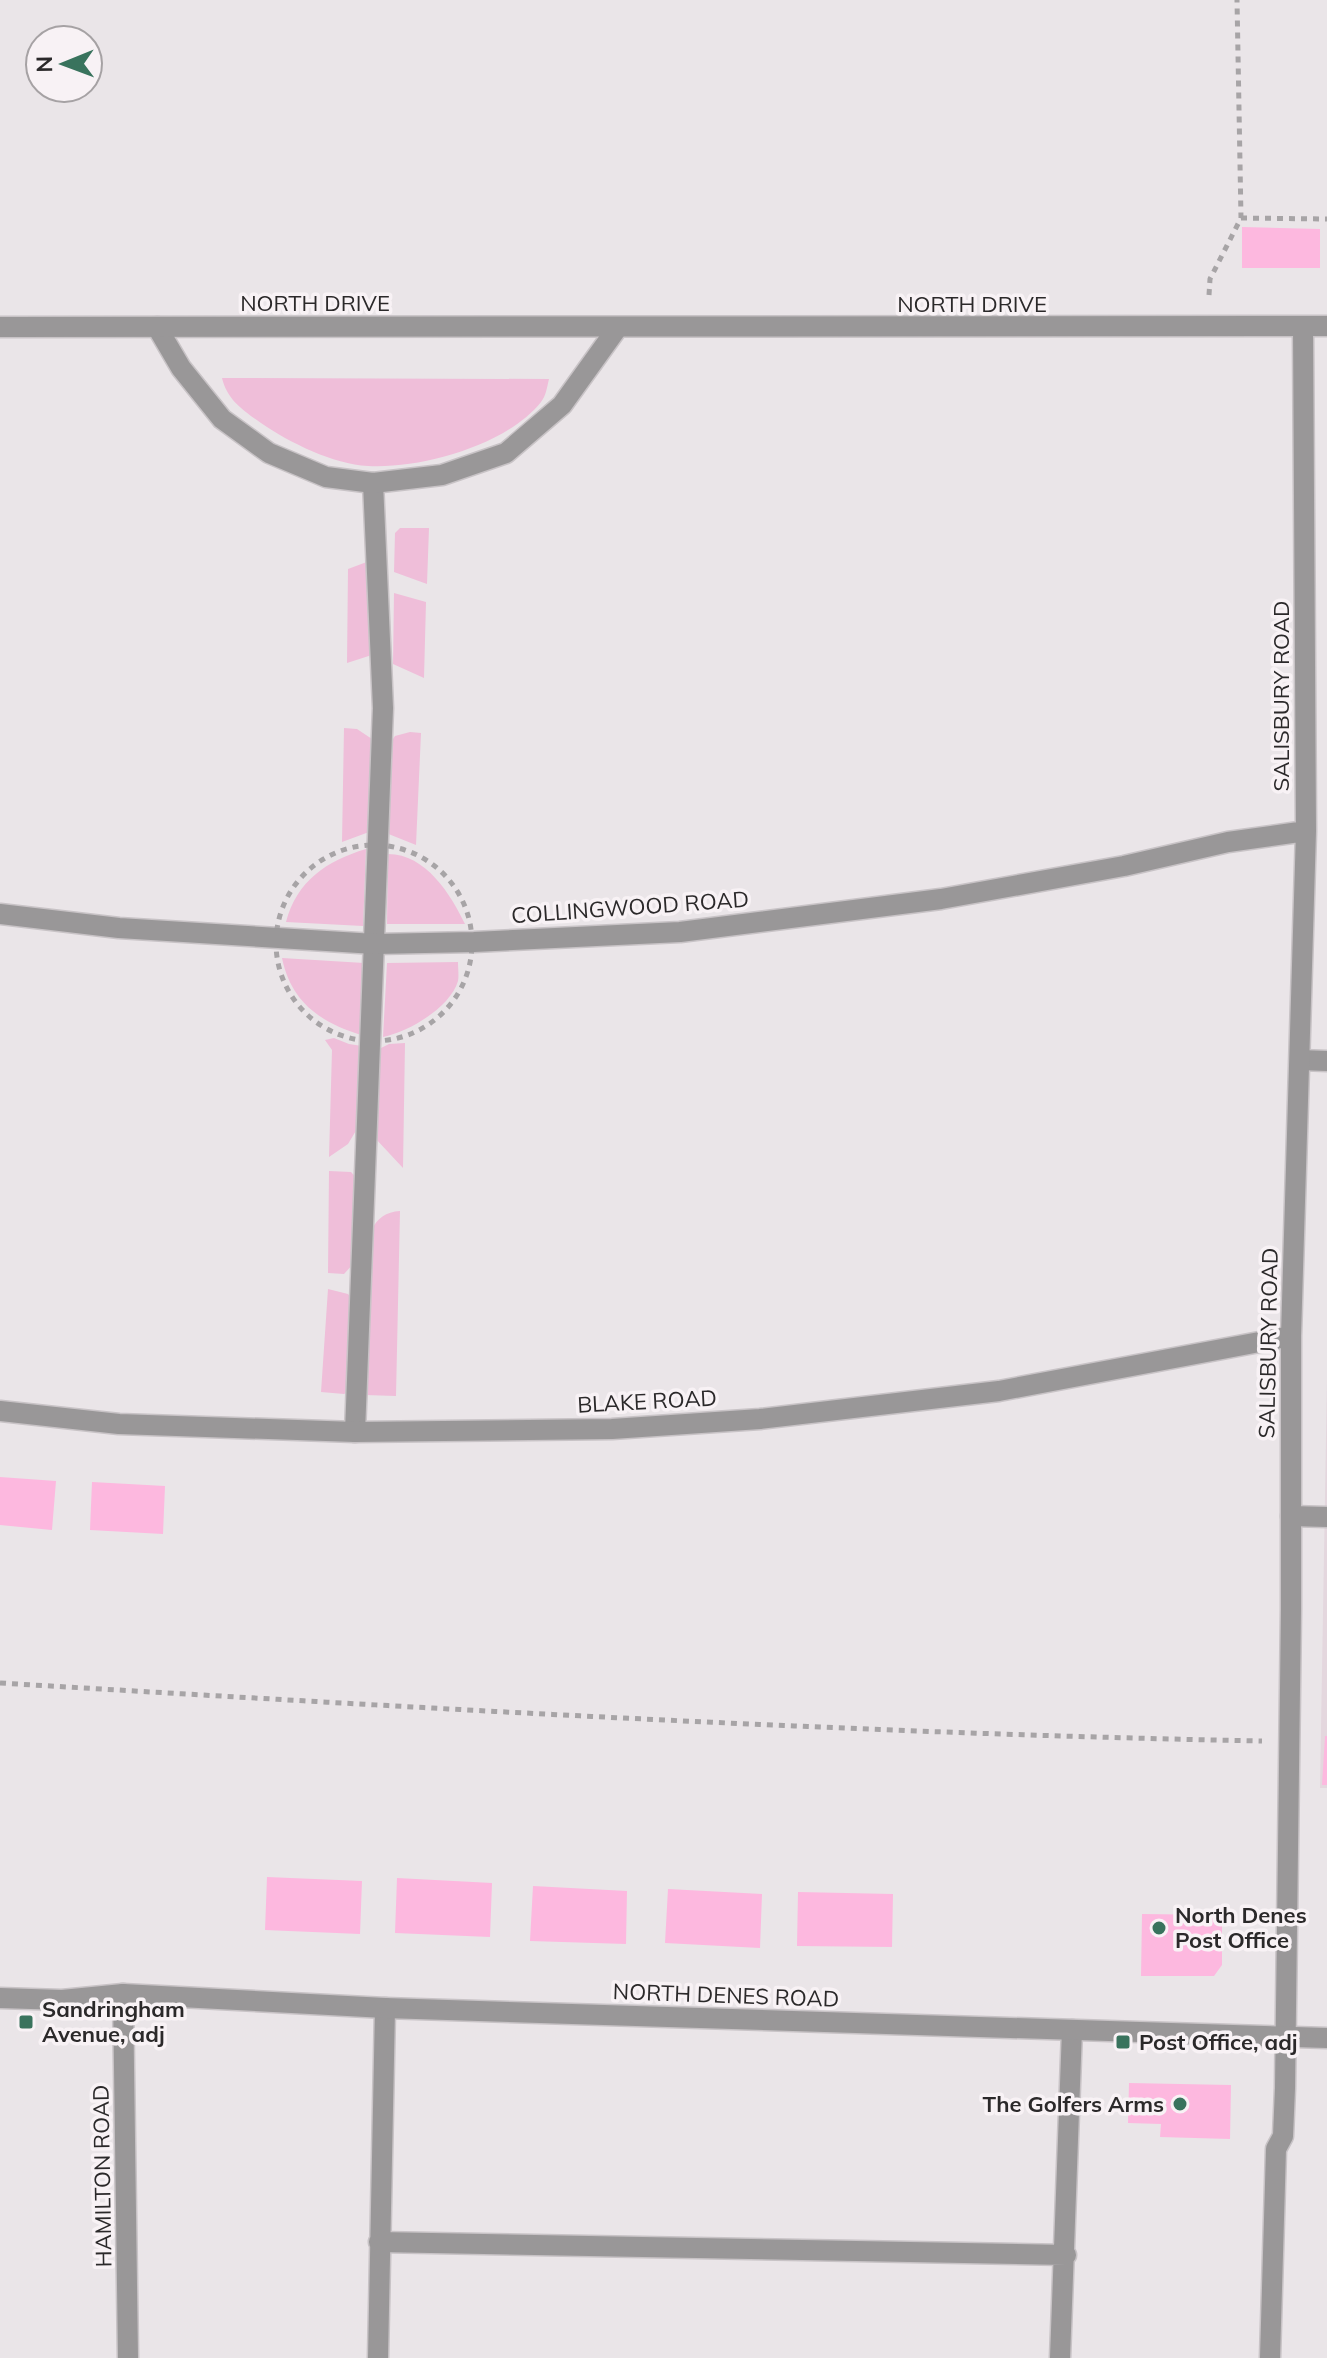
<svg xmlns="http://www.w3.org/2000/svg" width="1327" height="2358" font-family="Mulish,sans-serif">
	<rect width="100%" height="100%" fill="#eae5e8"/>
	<path fill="#e4d7de" d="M1327 1379V1788H1320Z"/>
	<path fill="#efbed9" d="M222 378 549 379C547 387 546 396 541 402 507 445 421 469 368 466 333 464 290 443 261 423 244 411 227 400 222 378Z
		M400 528H429L427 584 394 572 395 533Z
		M380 557 378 653 347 663 348 569Z
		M394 593 426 602 424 678 393 664Z
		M344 728 357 729 372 739 369 832 342 842Z
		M410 732 421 733 416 845 386 833 389 745 395 736Z
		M366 849 363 926 286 922C297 881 326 861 366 849Z
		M388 854C426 854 451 895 465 924H387Z
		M282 958 364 963 361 1035C320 1022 291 1002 282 958Z
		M458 962C458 968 459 976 458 981 450 1008 408 1032 383 1037L387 963Z
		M334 1038 349 1044 362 1046 360 1124 348 1144 329 1157 332 1050 325 1040Z
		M405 1043 403 1168 375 1138 379 1049 389 1044Z
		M329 1171 351 1172 358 1180 354 1263 344 1274 328 1273Z
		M400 1211 396 1396 365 1395 371 1231C377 1218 386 1212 400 1211Z
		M328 1289 348 1294 353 1301 349 1392 344 1394 321 1392Z"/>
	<path fill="#fdb8df" d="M1242 227 1320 229V268H1242Z
		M0 1477 56 1481 52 1530 0 1525Z
		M92 1482 165 1486 163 1534 90 1530Z
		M1325 1736H1327V1785H1322Z
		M267 1877 362 1881 360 1934 265 1930Z
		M397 1878 492 1883 490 1937 395 1933Z
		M533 1886 627 1891 626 1944 530 1941Z
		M668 1889 762 1894 760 1948 665 1943Z
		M798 1892 893 1894 892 1947 797 1946Z
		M1142 1914 1222 1915V1965L1214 1976H1141Z
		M1129 2083 1231 2085 1230 2139 1160 2137 1161 2124 1128 2123Z"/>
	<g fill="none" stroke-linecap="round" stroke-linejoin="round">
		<defs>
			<path id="service" d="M1300 1060 1327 1061
				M355 1432 383 708 373 483
				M1291 1516 1327 1517
				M379 2242 1066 2255
				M378 2358 385 2008
				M1060 2358 1072 2030"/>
			<path id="minor" d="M157 327 181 368 222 419 269 453 326 477 373 483 442 475 506 453 562 405 618 327
				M0 914 119 928 375 944 474 942 680 932 941 899 1124 866 1228 842 1306 831
				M0 1411 119 1424 355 1432 612 1429 760 1419 999 1391 1291 1336
				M123 1994 128 2358
				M1270 2358 1276 2149 1283 2136 1285 2088 1291 1609V1336L1306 831 1303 327"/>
			<path id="tertiary" d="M0 327 1327 326
				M0 1998 62 2000 123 1994 385 2008 1327 2038"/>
		</defs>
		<use href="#service" stroke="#c8c3c6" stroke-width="23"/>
		<use href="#minor" stroke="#c8c3c6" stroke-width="23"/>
		<use href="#tertiary" stroke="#c8c3c6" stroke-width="23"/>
		<path stroke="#a7a4a6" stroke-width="5" stroke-dasharray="6 6" stroke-linecap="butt" d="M1241 218 1327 219
			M1209 295 1210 279 1241 218 1237 0
			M276 943a98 98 0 1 1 196 0a98 98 0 1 1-196 0Z
			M0 1683C420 1708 841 1733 1262 1741"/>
		<use href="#service" stroke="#999798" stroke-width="20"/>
		<use href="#minor" stroke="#999798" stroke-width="20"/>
		<use href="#tertiary" stroke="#999798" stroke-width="20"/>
	</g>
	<g fill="#39735d" stroke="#f8f2f5" stroke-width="3">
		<circle cx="1159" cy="1928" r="8"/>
		<rect x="18" y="2014" width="16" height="16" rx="4"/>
		<rect x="1115" y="2034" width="16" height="16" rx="4"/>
		<circle cx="1180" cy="2104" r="8"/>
	</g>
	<g text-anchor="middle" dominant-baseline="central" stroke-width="7" stroke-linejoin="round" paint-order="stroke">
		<g font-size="22" fill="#2b292a" stroke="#f8f2f5">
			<text x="315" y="303">NORTH DRIVE</text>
			<text x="972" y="304">NORTH DRIVE</text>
			<text transform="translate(1281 696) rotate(-90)">SALISBURY ROAD</text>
			<text transform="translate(630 907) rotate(-4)">COLLINGWOOD ROAD</text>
			<text transform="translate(1268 1343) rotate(-89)">SALISBURY ROAD</text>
			<text transform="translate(647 1401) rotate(-3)">BLAKE ROAD</text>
			<text transform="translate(726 1995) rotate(2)">NORTH DENES ROAD</text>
			<text transform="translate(102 2176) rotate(-91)">HAMILTON ROAD</text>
		</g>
		<g font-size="22" font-weight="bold" fill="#2b292a" stroke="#f8f2f5" text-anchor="start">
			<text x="1175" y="1915">North Denes<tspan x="1175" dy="25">Post Office</tspan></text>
			<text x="42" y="2009">Sandringham<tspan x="42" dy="25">Avenue, adj</tspan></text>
			<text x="1139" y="2042">Post Office, adj</text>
			<text x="1164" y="2104" text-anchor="end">The Golfers Arms</text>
		</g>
	</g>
	<g transform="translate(64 64) rotate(269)"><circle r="38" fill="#f8f2f5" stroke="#a6a2a4" stroke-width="2"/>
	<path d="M0-6L14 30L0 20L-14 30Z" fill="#39735d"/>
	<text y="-12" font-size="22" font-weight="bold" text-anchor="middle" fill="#2b292a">N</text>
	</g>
</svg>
